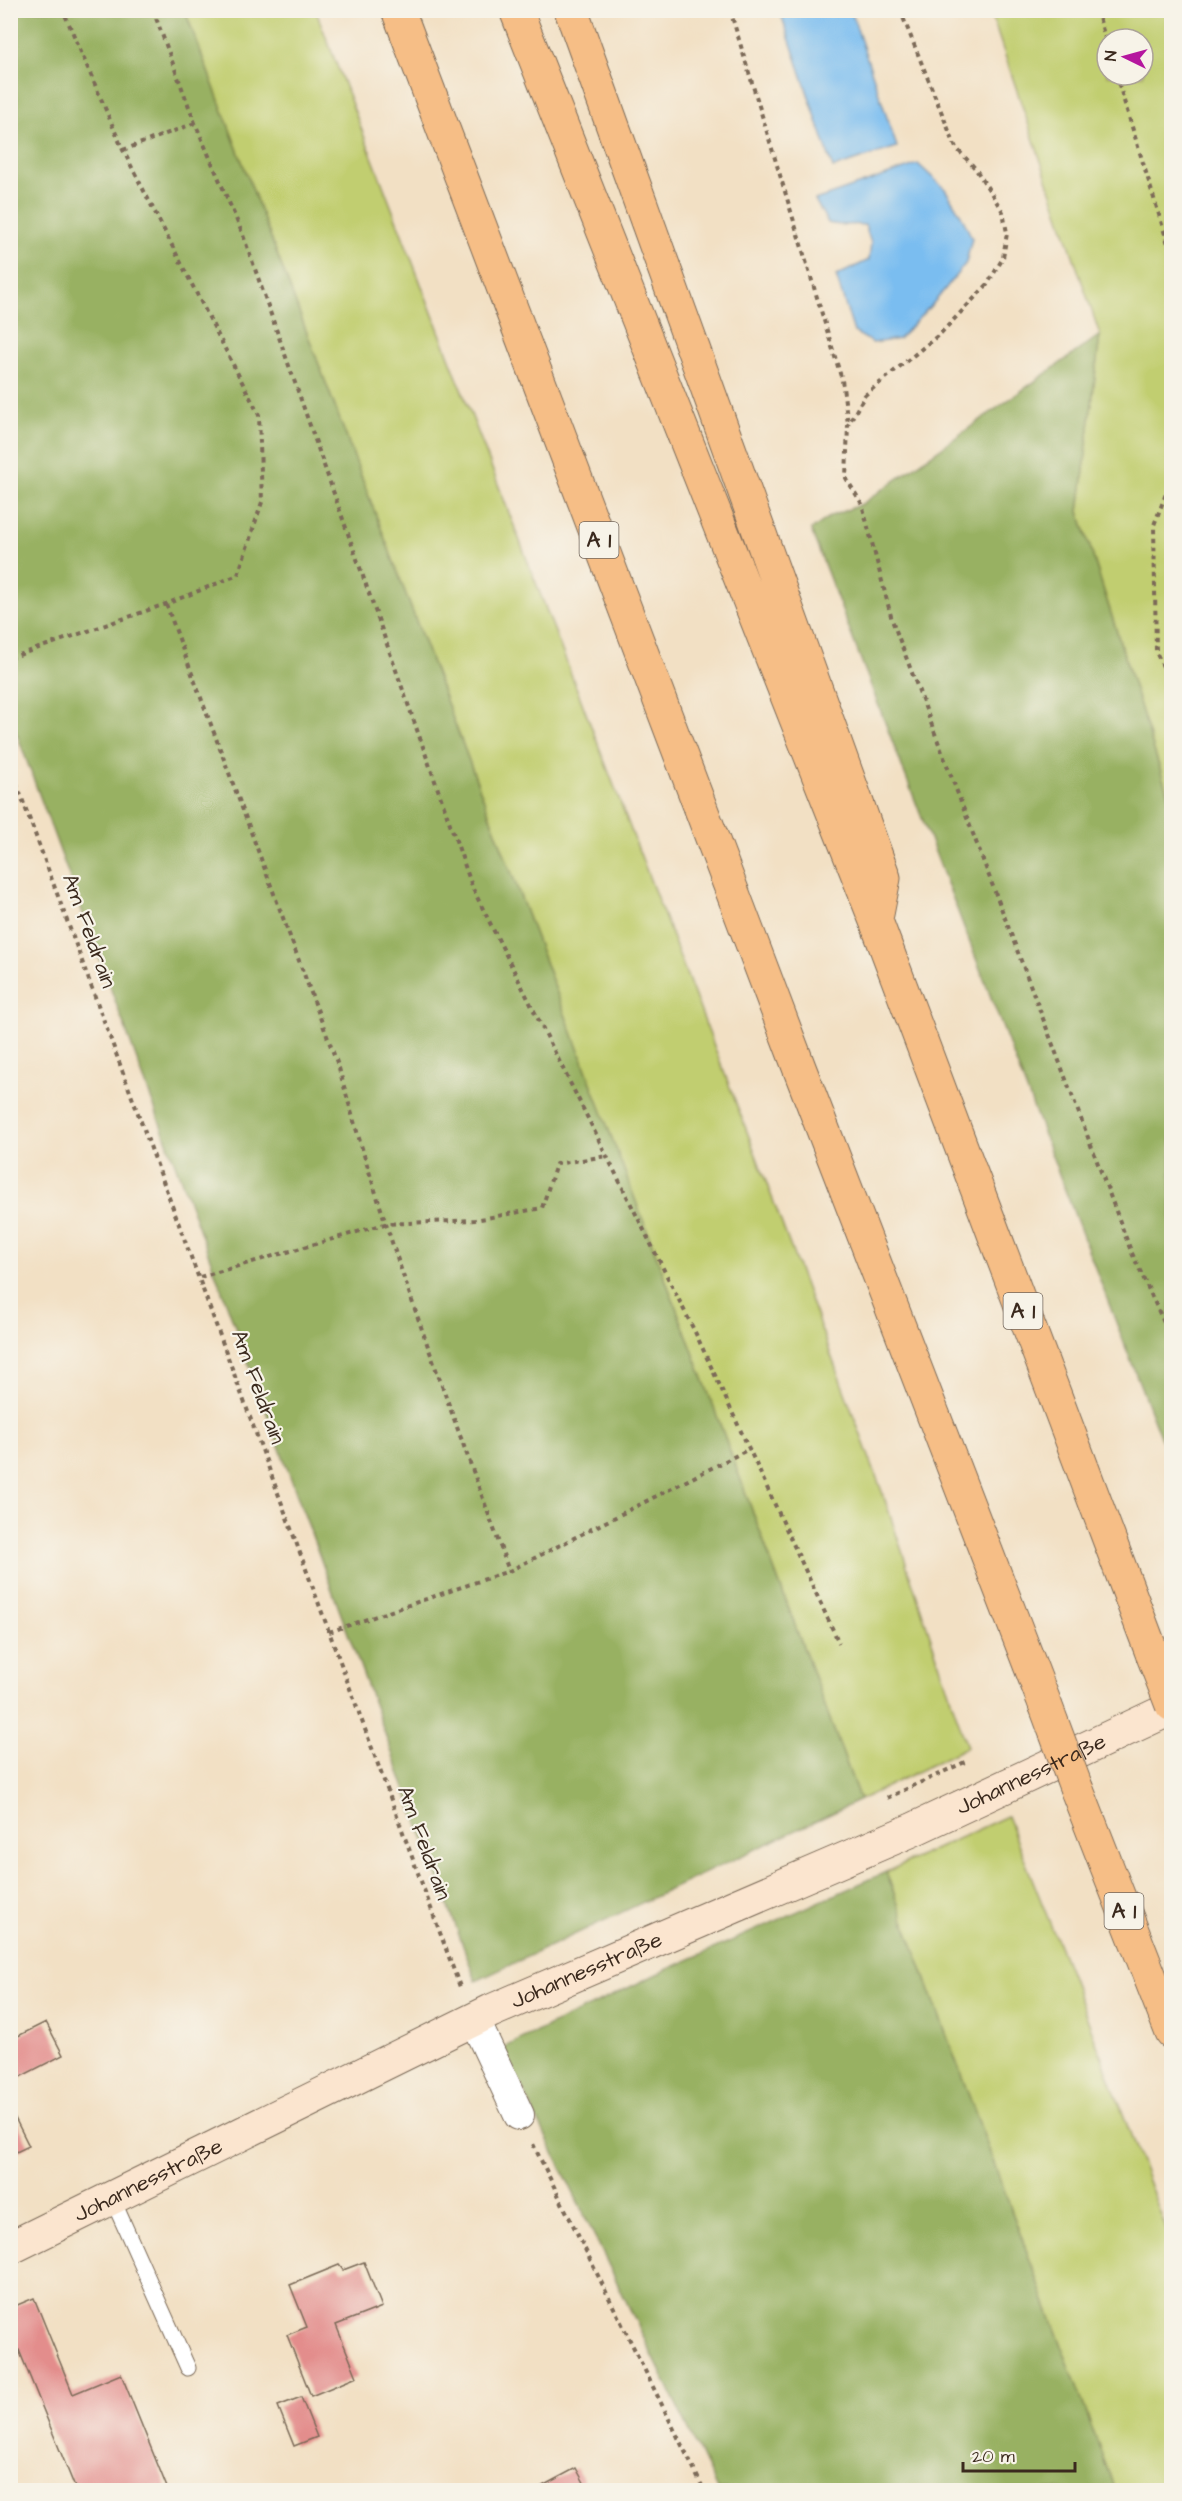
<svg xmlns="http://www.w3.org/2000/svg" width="1182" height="2501" font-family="'Architects Daughter',sans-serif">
	<rect width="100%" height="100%" fill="#f7f3e8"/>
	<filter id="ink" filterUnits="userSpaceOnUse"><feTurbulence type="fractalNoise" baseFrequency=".0167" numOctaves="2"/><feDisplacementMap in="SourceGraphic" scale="12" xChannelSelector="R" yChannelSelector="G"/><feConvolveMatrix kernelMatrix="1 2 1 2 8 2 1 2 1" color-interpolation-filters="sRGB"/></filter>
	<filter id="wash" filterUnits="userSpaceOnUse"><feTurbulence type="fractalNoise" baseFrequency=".008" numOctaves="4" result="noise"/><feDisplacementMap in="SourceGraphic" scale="24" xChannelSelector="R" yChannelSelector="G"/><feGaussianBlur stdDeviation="1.35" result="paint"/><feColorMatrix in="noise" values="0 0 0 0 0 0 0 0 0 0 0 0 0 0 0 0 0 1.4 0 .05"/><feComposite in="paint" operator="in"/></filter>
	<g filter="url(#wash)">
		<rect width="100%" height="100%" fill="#f2e0c4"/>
		<path fill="#c1ce6f" stroke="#7e7c46" stroke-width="1.5" fill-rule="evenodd" d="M185 11H316L761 1168 884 1497 967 1747 860 1800 705 1384Z
			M990 11H1171V804L1079 512 1100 335ZM1107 39H1143V75H1107Z
			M1007 1816 1072 1978 1171 2242V2490H1115L886 1872Z"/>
		<path fill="#98b162" stroke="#6a6e40" stroke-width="1.5" d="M11 10 185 11 705 1384 860 1800 476 1981 11 718Z
			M1100 335 1079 512 1171 804V1465L811 530 831 516 862 504Z
			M886 1872 1115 2490H718L503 2048 657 1974Z"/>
		<path fill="#7abdf0" stroke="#5a7487" stroke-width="1.5" d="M780 11H851L897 147 833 168Z
			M918 164 945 189 961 215 972 238 966 263 937 299 899 339 873 343 854 332 836 276 869 260 871 243 865 225C852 223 840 227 828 223L815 200Z"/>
		<g id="blocks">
			<path fill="#e38d8c" d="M46 2022 63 2055 12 2081 16 2088 10 2091V2040Z
				M12 2112 29 2146 10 2155V2113Z
				M364 2262 382 2307 336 2325 357 2377 311 2396 287 2335 307 2327 290 2285 339 2265 343 2270Z
				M34 2298 73 2394 121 2374 168 2490H76L19 2350 10 2354V2308Z
				M301 2397 317 2437 294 2446 278 2406Z
				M576 2468 588 2490H535Z"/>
		</g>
	</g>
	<g filter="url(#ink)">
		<use href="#blocks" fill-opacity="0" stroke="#7b6a58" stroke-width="1.5"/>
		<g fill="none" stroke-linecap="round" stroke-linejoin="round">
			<defs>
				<path id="service" d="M112 2198 188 2368"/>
				<path id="minor" d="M474 2019 519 2115"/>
				<g id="secondary">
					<path id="s1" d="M10 2248 491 2011 912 1830 1172 1708"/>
				</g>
				<path id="motorway" d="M398 10 800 1070 1045 1704
					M516 10 876 921 1152 1653
					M571 10 884 878 877 914
					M1077 1790 1172 2033"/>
			</defs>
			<use href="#service" stroke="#7b6a58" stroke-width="17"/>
			<use href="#minor" stroke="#7b6a58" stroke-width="32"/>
			<use href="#secondary" stroke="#7b6a58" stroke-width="35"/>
			<use href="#motorway" stroke="#7b6a58" stroke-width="35"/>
			<path stroke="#7b6a58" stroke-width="4" stroke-dasharray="4.5 4.5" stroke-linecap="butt" d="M153 10 195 123 243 235 473 889 695 1332 839 1643
				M730 10 842 380 848 424
				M900 10 956 148 975 168 1003 212 1007 233 1003 258 987 285 941 333 865 395 848 425 846 478 862 504 892 620 1131 1251 1172 1340
				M1097 10 1107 45
				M1116 75 1172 257
				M123 150 195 123
				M1164 233 1172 231
				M1172 478 1154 525 1156 652 1172 685
				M166 604 339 1068C385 1239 450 1405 509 1571
				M10 658 166 604 238 575 262 502 259 415 123 150 63 10
				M10 766 460 1987
				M200 1277 385 1224 475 1220 542 1208 556 1164 607 1156
				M329 1632 509 1571 749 1449
				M887 1798 967 1761
				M533 2144 704 2490"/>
			<use href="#service" stroke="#fff" stroke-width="15"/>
			<use href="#minor" stroke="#fff" stroke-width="30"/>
			<use href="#secondary" stroke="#fbe5cf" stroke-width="33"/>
			<use href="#motorway" stroke="#f6be86" stroke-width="33"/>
			<defs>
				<path id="motorway-bridge" d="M1152 1653 1172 1705
					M1045 1704 1077 1790"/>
			</defs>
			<use href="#motorway-bridge" stroke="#7b6a58" stroke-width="35" stroke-linecap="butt"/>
			<use href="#motorway-bridge" stroke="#f6be86" stroke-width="33"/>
		</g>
	</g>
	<g text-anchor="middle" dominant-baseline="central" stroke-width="4.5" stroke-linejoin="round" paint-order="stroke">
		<g fill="#f7f3e8" stroke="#73665b" stroke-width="1.5">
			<rect x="579.5" y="522" width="39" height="36" rx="4.5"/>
			<rect x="1003.5" y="1293" width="39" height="36" rx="4.5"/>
			<rect x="1104.5" y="1893" width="39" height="36" rx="4.5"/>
		</g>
		<g font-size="21" font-weight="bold" fill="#3b2a1e">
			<text x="599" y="540">A 1</text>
			<text x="1023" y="1311">A 1</text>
			<text x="1124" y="1911">A 1</text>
		</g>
		<g font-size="22" fill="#3b2a1e" stroke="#f7f3e8">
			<text transform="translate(89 931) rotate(70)">Am Feldrain</text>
			<text transform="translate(258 1387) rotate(70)">Am Feldrain</text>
			<text stroke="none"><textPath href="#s1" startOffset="1126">Johannesstraße</textPath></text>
			<text transform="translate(424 1843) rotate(70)">Am Feldrain</text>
			<text stroke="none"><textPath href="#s1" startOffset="640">Johannesstraße</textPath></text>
			<text stroke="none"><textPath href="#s1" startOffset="154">Johannesstraße</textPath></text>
		</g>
	</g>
	<rect width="1182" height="2501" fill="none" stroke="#f7f3e8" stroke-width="36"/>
	<g transform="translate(1125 57) rotate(275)"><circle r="28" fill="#f7f3e8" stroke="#aca397" stroke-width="1.5"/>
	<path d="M0-4.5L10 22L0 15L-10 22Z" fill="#b5179e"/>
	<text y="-9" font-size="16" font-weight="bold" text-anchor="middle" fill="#3b2a1e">N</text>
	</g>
	<path d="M963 2462v9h112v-9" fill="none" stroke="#3b2a1e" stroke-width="3"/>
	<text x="972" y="2462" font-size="18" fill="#3b2a1e" stroke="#f7f3e8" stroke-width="4.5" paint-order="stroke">20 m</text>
</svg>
